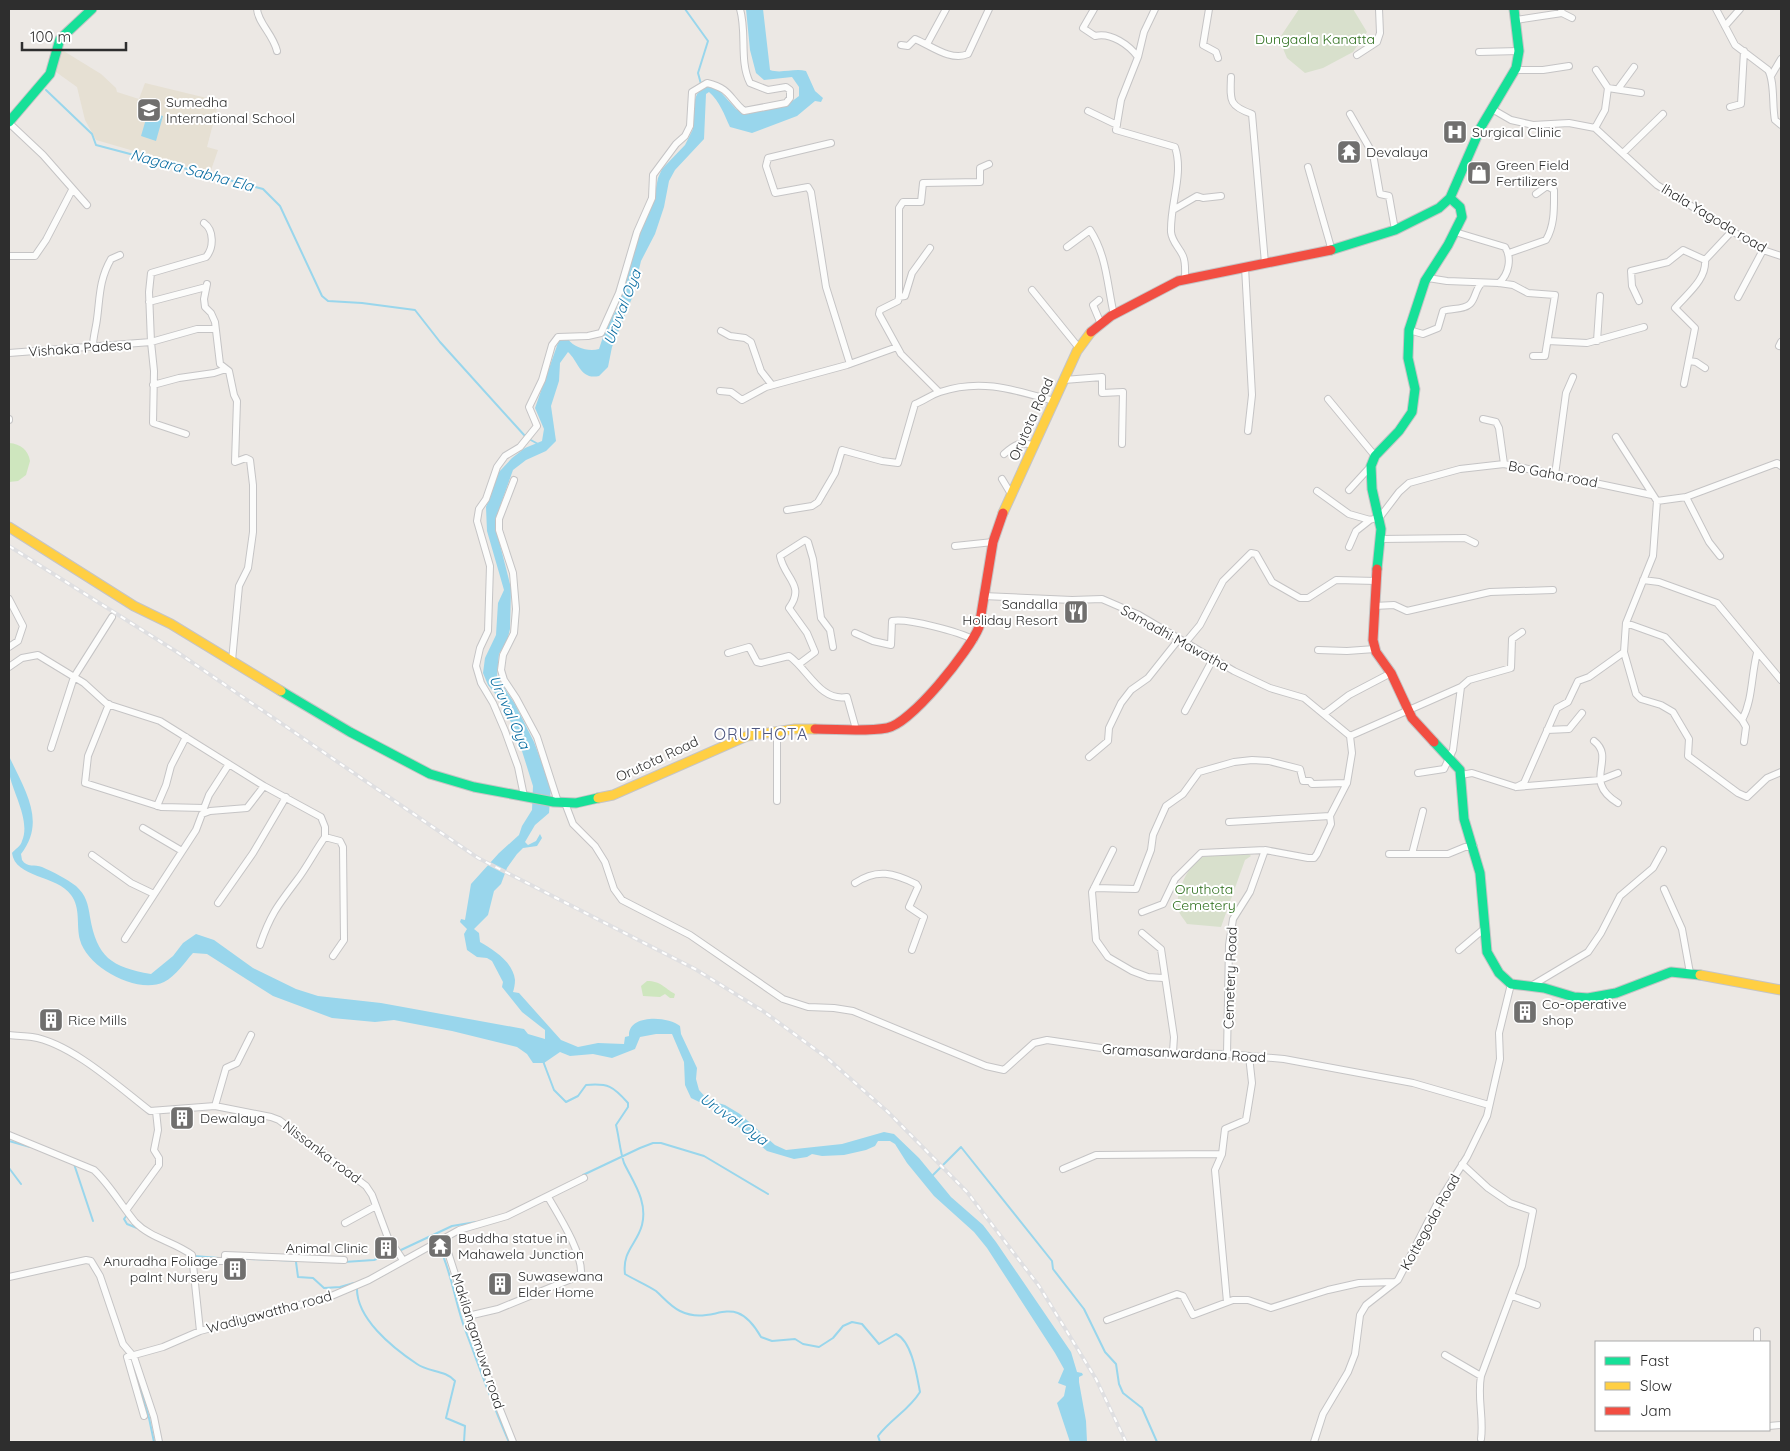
<svg xmlns="http://www.w3.org/2000/svg" width="1790" height="1451" font-family="Quicksand,sans-serif">
	<rect width="100%" height="100%" fill="#ece8e4"/>
	<path fill="#e6e0d3" d="M62 50 101 74 116 88 117 92 139 99 145 83 219 101 207 147 218 150 210 173 96 140 85 120 77 87 56 72 55 66Z"/>
	<path fill="#cee6be" d="M9 443C21 444 28 450 30 461L26 475 18 481 9 482Z
		M647 981C661 981 664 988 675 994L674 998H670L665 994 660 997 643 996 641 986Z"/>
	<path fill="#d8e0cc" d="M1299 9H1353L1367 32 1353 52 1323 68 1305 73 1287 58 1279 39Z
		M1247 852 1251 856 1245 860 1221 927 1187 924C1184 919 1178 913 1178 907 1175 893 1190 861 1203 857 1217 853 1233 853 1247 852Z"/>
	<path fill="#99d6ec" d="M746 9H763L770 70C781 74 794 68 806 71L815 91 823 98 821 102 815 101 797 116 752 133 730 127C724 114 720 102 709 92L706 94 704 139 675 170 669 181 664 207 655 234 641 261 632 298 612 347 608 367 599 376C580 380 579 362 568 352L560 363 559 381 551 406 556 441 546 451 526 460 513 470 496 518V529L511 588 510 629 507 641 499 654 497 677 515 704 534 742 551 787 549 813 535 825 525 842 528 845 536 841 540 834 542 838 537 846 523 848 517 854 507 868 501 884 494 891 488 915 474 929 479 933 480 942C494 950 513 962 515 980 515 984 514 989 513 992L519 993 561 1040 578 1047 598 1043 624 1044 625 1037 629 1036C628 1014 668 1016 680 1026L681 1034 697 1068 696 1079 699 1090 708 1100 725 1105 740 1114 775 1145 786 1150 842 1144 884 1132 894 1134 919 1158 951 1197 983 1225 996 1242 1071 1352 1077 1372 1082 1373 1083 1375 1079 1377V1382L1086 1421 1087 1442H1070L1057 1403 1064 1396 1066 1386 1058 1383 1064 1369 1055 1353 987 1248 974 1232 934 1196 907 1163 895 1144 890 1141H878L875 1146 866 1150 844 1155 822 1156 812 1154 807 1157 794 1159 767 1151 751 1137 745 1136 740 1128 720 1112 691 1098 685 1085 684 1062 672 1034H656L640 1037 635 1049 612 1058 593 1054 570 1056 560 1052 544 1063H533L527 1054 517 1047 452 1031 394 1020 375 1022 332 1018 273 996 207 954 193 953C184 963 176 976 164 982 137 995 87 967 80 940 76 925 81 908 71 895 57 875 15 878 12 853 15 849 21 846 22 841 31 820 12 792 9 772 8 767 9 761 9 756 24 789 47 821 21 854L22 860C27 868 35 864 42 867 53 872 67 879 76 886 86 895 88 904 90 917 97 957 111 967 151 974L173 956 183 943 196 934 214 940 253 968 296 989 318 996 381 1003 524 1029 528 1034 545 1039V1030L522 1012 502 987 503 982 492 961 487 958 477 957 467 950 464 934 467 929 460 922 461 919 465 920 471 884 499 853 519 835 522 826 532 810 533 786 516 732 498 697 488 685 483 673 485 658 496 635 498 603 504 590 487 531 486 507 499 472 512 458 525 448 542 441 544 429 535 408 559 340 568 339C574 348 589 352 599 349L607 325 617 309 628 274 638 237 653 203 658 178 662 169 685 145 693 129V105L697 94 703 88 709 86 717 88 736 109 747 114 787 105 799 96V87L792 77 764 80 756 73 750 50Z
		M148 112 163 116 156 141 141 136Z"/>
	<g fill="none" stroke-linecap="round" stroke-linejoin="round">
		<path stroke="#99d6ec" stroke-width="2" d="M685 9 708 41 698 73 701 84
			M46 90 92 134 96 145 263 189 280 206 322 296 328 301 362 303 415 310 440 342 525 436
			M529 439 538 444
			M543 1061 554 1090 566 1102 578 1096 586 1085C608 1083 613 1086 628 1103V1107L616 1125C619 1137 620 1151 624 1163 633 1182 648 1201 642 1225 637 1244 622 1251 625 1274 635 1280 647 1285 656 1291 664 1298 670 1306 680 1311 715 1328 733 1288 761 1337L772 1341 795 1339 803 1344 819 1347 833 1338 843 1326 852 1322 862 1324 879 1344 896 1334C912 1341 917 1376 920 1392 909 1410 891 1419 878 1436L880 1442
			M9 1141 30 1147
			M74 1164 93 1221
			M9 1168 21 1184
			M583 1175 640 1148 653 1143H661L704 1156 768 1194
			M933 1175 961 1147 1052 1261 1053 1269 1084 1309 1105 1352 1116 1364 1119 1384 1123 1393 1142 1408 1157 1442
			M105 1186 123 1210
			M127 1215 124 1219 127 1224 137 1228
			M438 1244C452 1272 455 1304 466 1332 480 1369 493 1406 509 1442
			M401 1250 452 1226 476 1222
			M194 1256 219 1258
			M227 1258 302 1261
			M296 1262 298 1277 313 1278 324 1288 340 1287 354 1283
			M344 1262 374 1260 392 1253
			M357 1286C355 1318 393 1348 417 1364 428 1372 446 1370 455 1381L446 1418 465 1426 464 1442
			M133 1363 149 1418 154 1442"/>
		<defs>
			<path id="street" d="M257 9C258 23 273 34 277 51
				M1094 9 1083 28 1095 36C1111 32 1129 45 1138 57L1121 100 1116 130 1175 147C1184 174 1170 203 1171 232 1172 242 1179 247 1183 256 1186 263 1185 271 1185 279
				M1209 9 1203 45 1216 52 1218 58
				M1716 9 1735 45 1768 70C1775 81 1772 107 1775 120L1781 125
				M1562 13 1572 18
				M1516 20 1562 13 1561 9
				M1725 26 1740 9
				M927 44 946 9
				M901 45 908 46 915 39C930 45 951 62 968 54L989 9
				M1479 52 1519 51
				M1357 55 1377 42 1380 33 1379 9
				M1138 57 1144 32 1155 9
				M1515 70H1543L1569 66
				M1771 76 1781 59
				M1231 77C1230 101 1229 106 1252 114L1265 263
				M1608 88 1641 93
				M1618 89 1634 67
				M1730 107 1741 104 1744 51
				M1492 109 1511 120 1533 125 1569 123 1595 128 1657 185 1763 250 1781 256
				M1088 111 1117 125
				M1350 114 1373 154 1380 194 1389 196 1395 230
				M9 123 43 155 87 205
				M1595 128 1605 110 1608 88 1596 70
				M831 143 768 158 766 166 775 193 808 187 811 192 826 287 850 364
				M1624 152 1663 114
				M1308 167 1332 251
				M1173 210 1197 196 1203 198 1221 196
				M204 223C214 230 214 248 206 257L151 273 149 292 151 342 197 329H215
				M1455 232 1505 247C1512 258 1509 274 1499 283
				M1067 247 1090 230C1107 256 1107 285 1114 315
				M1509 253 1546 240C1555 225 1554 207 1554 190L1547 186 1536 194
				M9 256H35L46 240 72 190
				M1245 267 1252 395 1248 431
				M1428 278 1447 281 1499 283 1513 285 1528 293 1555 295 1545 356H1533
				M207 284 204 299 205 307 211 313 215 322 220 364 229 371 234 395 237 401 235 462 246 458 250 460 253 485V532L248 568 239 586 232 661
				M1032 290 1079 348
				M899 297 905 296 912 273 930 248
				M1738 297 1763 250
				M1099 300 1093 305 1101 324
				M1639 301 1632 286 1631 271 1668 262 1683 250 1705 260
				M149 302 206 287
				M1409 330 1423 334 1438 328 1443 311C1451 308 1464 310 1470 304 1476 298 1475 289 1482 283
				M721 331 730 336 745 338 751 342 761 371 772 385
				M1548 341 1587 343 1644 327
				M1597 341 1600 296
				M93 346C93 337 96 328 97 319 100 297 99 280 111 259L120 255
				M1779 346 1781 342
				M9 353 151 342 154 371 153 423 186 434
				M1689 361 1696 362 1705 368
				M1064 380 1102 377V393L1123 392 1122 444
				M1684 384 1695 328 1675 308C1687 294 1707 279 1705 260L1733 230
				M153 385 179 378 214 373 226 369
				M720 391 731 392 742 400 766 387 847 365 897 347
				M939 392 901 354 879 314 880 310 898 301 899 297V208L903 202H921L923 183 980 182V168L989 164
				M1328 399 1375 456
				M9 419V420
				M1483 419 1496 422 1499 428 1504 464
				M1004 454C1014 445 1022 440 1034 446
				M1555 475 1566 393 1573 377
				M1002 479 1011 494
				M514 480 499 519V530L513 573 516 609 514 633 503 655 501 670 504 680 516 698 537 737 558 802
				M1349 490 1371 466
				M1317 491 1349 514 1370 520 1380 517 1399 492 1409 483 1460 469 1504 464 1652 495
				M1686 497 1709 542 1720 556
				M1657 501 1686 497 1777 463 1781 466
				M787 510 812 506 818 502 835 473 842 450 882 461 898 463 915 404C923 401 931 395 940 392 981 378 1015 390 1054 401
				M1381 539 1465 538 1475 543
				M955 546 993 542
				M1349 547 1356 531 1370 520
				M1643 580 1659 582 1717 603 1781 680
				M983 596 1072 600 1102 599 1139 615 1234 671 1270 688 1304 698 1350 736
				M9 599 23 626 18 641 9 647
				M1374 606 1394 605 1407 611 1490 592 1553 590
				M1626 623 1665 637 1742 720 1746 727 1744 742
				M855 633 873 641 891 645 892 621C908 618 960 632 974 640
				M1185 643 1200 625 1223 581 1251 553 1256 554 1272 582 1300 598H1308L1336 580 1376 581
				M1318 650 1347 651 1375 649
				M1624 652 1636 694 1641 699 1661 705 1673 712 1689 739 1688 756 1738 793 1747 797 1767 778 1781 772
				M728 653 749 647 757 662 761 663 789 656C808 669 820 702 847 697L856 729
				M799 664 815 652 807 633 789 608C806 585 784 578 780 556L805 540 808 542 813 559 821 618 830 630 833 647
				M9 667 22 658 38 655 84 683 107 704 160 721 264 786 321 817 325 827V837L340 841 343 847 344 940 333 956
				M109 704 88 756 85 783 161 807 204 808 209 795 229 764
				M1185 711 1213 659
				M1324 714 1349 695 1391 673
				M1742 720C1753 699 1751 676 1757 653
				M1547 730 1569 729 1582 713
				M1350 736 1461 687
				M1594 741C1617 759 1581 781 1618 803
				M51 748 74 677 112 617
				M1089 757 1108 741 1109 728 1121 703 1131 690 1148 678 1179 639
				M1418 773 1444 769 1453 750 1461 687 1469 680 1511 668 1512 639 1522 632
				M1461 775 1472 773 1516 787 1600 780 1618 773
				M1516 787 1524 783 1557 708 1568 702 1578 681 1589 677 1624 652 1626 623 1653 556 1657 501 1616 437
				M524 796 518 767 505 731 493 703 481 683 476 666 480 648 488 631 490 566 477 521 479 509 486 499 497 467 505 456 520 447 537 426 529 407 542 380 552 345 558 337 588 336 601 333 619 293 637 232 652 198 653 175 676 144 685 136 690 126 692 92 707 83C731 89 728 97 744 111L786 103 790 98V90L786 87 768 90 750 83C739 61 747 33 740 9
				M777 801V731
				M565 803 573 824 595 846 605 862 614 889 622 900 690 935 783 999 808 1007 834 1008 853 1011 986 1066 1004 1070 1034 1043 1047 1040 1135 1053 1227 1054 1284 1059 1413 1083 1489 1105
				M157 806 166 785 171 766 186 737
				M1229 822 1330 816
				M143 828 182 851
				M1113 850 1092 892 1096 940 1108 957 1132 971 1148 977 1163 978
				M1389 854H1448L1465 847H1474
				M1412 854 1423 811
				M92 855 131 883 154 894
				M855 883C877 868 894 873 916 884L918 887 909 907 924 917 912 950
				M1094 888 1136 889 1151 850 1153 835 1166 806 1183 794 1199 772 1234 762 1252 760 1269 761 1300 769 1303 781H1310L1312 784 1347 783
				M1664 889 1682 929 1690 973
				M218 903 253 853 286 797
				M1142 912 1163 904 1175 879 1201 853 1265 850
				M1142 933 1161 949 1174 1037 1173 1052
				M125 939 196 830 202 814 210 811 247 808 264 786
				M260 945C270 915 278 905 297 880 307 867 315 851 325 837
				M1459 950 1485 928
				M1531 986 1588 952 1601 933 1620 896 1653 868 1663 850
				M9 1035C16 1036 24 1036 32 1037 71 1043 119 1087 150 1111L215 1106 271 1117 279 1120 366 1186 372 1195 388 1238 403 1260
				M1227 1054 1229 945 1233 919 1250 892 1265 850 1308 858H1314L1317 854 1331 824 1330 816 1347 783 1352 753 1350 736
				M215 1106 226 1068 237 1063 251 1035
				M9 1135 94 1170C110 1185 121 1205 135 1222 150 1238 175 1242 192 1255L200 1331
				M1462 1164 1488 1188 1510 1203 1533 1211 1522 1266 1481 1376C1477 1398 1484 1417 1481 1439
				M1063 1169 1096 1155 1222 1154
				M127 1209 159 1165V1158L154 1150 158 1130 156 1111
				M345 1223 376 1206
				M444 1240 493 1392 513 1442
				M225 1255 344 1260
				M193 1261H226L225 1257
				M9 1277 86 1260 91 1261 100 1276 123 1344 134 1357 154 1417 159 1442
				M1512 1296 1537 1305
				M1227 1302 1215 1170 1222 1154 1225 1129 1246 1120 1252 1083 1249 1056
				M468 1316 498 1309 581 1275C583 1253 559 1216 548 1197
				M1107 1320 1177 1294 1183 1296 1193 1315 1233 1300H1248L1271 1308 1328 1290 1359 1283 1395 1282
				M1757 1331V1342
				M1445 1355 1481 1376
				M144 1416 127 1357 163 1347 200 1331 329 1297 369 1280 459 1230 507 1216 584 1178
				M1769 1426 1781 1425
				M1314 1442 1323 1414 1348 1372 1355 1354 1360 1315 1366 1305 1398 1280 1436 1206 1467 1157 1487 1116 1500 1059 1499 1033 1511 984"/>
			<path id="fast" d="M9 122 50 74 60 39 92 9
				M1331 250 1395 230 1439 208 1450 198 1481 127 1516 68 1519 51 1514 9
				M1377 569 1381 529 1372 489 1371 466 1375 456 1399 431 1412 412 1415 389 1408 358 1409 330 1425 281 1448 245 1462 217 1460 207 1450 198
				M281 691 350 732 430 774 474 787 554 802 576 803 598 798
				M1434 742 1460 770 1464 819 1480 873 1487 952 1499 973 1511 984 1544 988 1574 997 1588 998 1616 993 1671 972 1700 975"/>
			<path id="slow" d="M1003 513 1077 351 1091 332
				M9 527 134 606 171 624 281 691
				M598 798 613 795 747 736 795 729H815
				M1700 975 1781 990"/>
			<path id="jam" d="M1091 332 1111 316 1178 281 1331 250
				M1377 569 1373 640 1376 652 1391 673 1412 718 1434 742
				M815 729C838 729 864 732 887 728 911 724 970 650 979 627L993 542 1003 513"/>
		</defs>
		<use href="#street" stroke="#c5c4c5" stroke-width="8"/>
		<use href="#fast" stroke="#c5c4c5" stroke-width="11"/>
		<use href="#slow" stroke="#c5c4c5" stroke-width="11"/>
		<use href="#jam" stroke="#c5c4c5" stroke-width="11"/>
		<use href="#street" stroke="#fcfcfb" stroke-width="6"/>
		<use href="#fast" stroke="#16e098" stroke-width="9"/>
		<use href="#slow" stroke="#ffcf43" stroke-width="9"/>
		<use href="#jam" stroke="#f24e42" stroke-width="9"/>
		<defs>
			<path id="rail" d="M9 546 177 652 478 858 695 969 763 1011 827 1058 888 1112 967 1192 1039 1286 1096 1379 1126 1442"/>
		</defs>
		<use href="#rail" stroke="#dfdfe1" stroke-width="4"/>
		<use href="#rail" stroke="#fff" stroke-width="2" stroke-dasharray="5.5" stroke-linecap="butt"/>
	</g>
	<defs>
		<symbol id="school-square" viewBox="-11 -11 22 22"><rect x="-9" y="-9" width="18" height="18" rx="4" fill="#706f6e" stroke="#fff"/><path d="M0-5L7-2L0 1L-7-2ZM-4 1L0 2.5L4 1V4Q0 6-4 4Z" fill="#fff"/></symbol>
		<symbol id="hospital-square" viewBox="-11 -11 22 22"><rect x="-9" y="-9" width="18" height="18" rx="4" fill="#706f6e" stroke="#fff"/><path d="M-5-5h3v3.5h4V-5h3V5h-3V1.5h-4V5h-3Z" fill="#fff"/></symbol>
		<symbol id="temple-square" viewBox="-11 -11 22 22"><rect x="-9" y="-9" width="18" height="18" rx="4" fill="#706f6e" stroke="#fff"/><path d="M0-6L5-2H3V0L6.5 2.5H4V6H1.5V3h-3V6H-4V2.5H-6.5L-3 0V-2H-5Z" fill="#fff"/></symbol>
		<symbol id="shop-square" viewBox="-11 -11 22 22"><rect x="-9" y="-9" width="18" height="18" rx="4" fill="#706f6e" stroke="#fff"/><path d="M-5-2.5h2.3a2.7 3.5 0 0 1 5.4 0H5L5.5 6h-11ZM-1.5-2.5h3a1.5 2.3 0 0 0-3 0Z" fill="#fff"/></symbol>
		<symbol id="restaurant-square" viewBox="-11 -11 22 22"><rect x="-9" y="-9" width="18" height="18" rx="4" fill="#706f6e" stroke="#fff"/><path d="M-5-6h1v4h1v-4h1v4h1v-4h1v5L-1.5 .5V6h-2V.5L-5-1ZM5-6V6H3V1.5H1.5Q1.5-4 5-6Z" fill="#fff"/></symbol>
		<symbol id="building-square" viewBox="-11 -11 22 22"><rect x="-9" y="-9" width="18" height="18" rx="4" fill="#706f6e" stroke="#fff"/><path d="M-4-6H4V6H1V3H-1V6H-4ZM-2.5-4.3h1.7v1.8h-1.7ZM.8-4.3h1.7v1.8H.8ZM-2.5-1h1.7V.8h-1.7ZM.8-1h1.7V.8H.8Z" fill="#fff"/></symbol>
	</defs>
	<g fill-rule="evenodd">
		<use href="#school-square" x="135" y="96" width="28" height="28"/>
		<use href="#hospital-square" x="1441" y="118" width="28" height="28"/>
		<use href="#temple-square" x="1335" y="138" width="28" height="28"/>
		<use href="#shop-square" x="1465" y="159" width="28" height="28"/>
		<use href="#restaurant-square" x="1062" y="598" width="28" height="28"/>
		<use href="#building-square" x="1511" y="998" width="28" height="28"/>
		<use href="#building-square" x="37" y="1006" width="28" height="28"/>
		<use href="#building-square" x="168" y="1104" width="28" height="28"/>
		<use href="#temple-square" x="426" y="1232" width="28" height="28"/>
		<use href="#building-square" x="372" y="1234" width="28" height="28"/>
		<use href="#building-square" x="221" y="1255" width="28" height="28"/>
		<use href="#building-square" x="486" y="1270" width="28" height="28"/>
	</g>
	<g text-anchor="middle" dominant-baseline="central" stroke-width="4" stroke-linejoin="round" paint-order="stroke">
		<g font-size="14" fill="#2c6e1b" stroke="#fff">
			<text x="1315" y="39">Dungaala Kanatta</text>
			<text x="1204" y="889">Oruthota<tspan x="1204" dy="16">Cemetery</tspan></text>
		</g>
		<g font-size="14" fill="#2e2e2e" stroke="#fff" text-anchor="start">
			<text x="166" y="102">Sumedha<tspan x="166" dy="16">International School</tspan></text>
			<text x="1472" y="132">Surgical Clinic</text>
			<text x="1366" y="152">Devalaya</text>
			<text x="1496" y="165">Green Field<tspan x="1496" dy="16">Fertilizers</tspan></text>
			<text x="1058" y="604" text-anchor="end">Sandalla<tspan x="1058" dy="16">Holiday Resort</tspan></text>
			<text x="1542" y="1004">Co-operative<tspan x="1542" dy="16">shop</tspan></text>
			<text x="68" y="1020">Rice Mills</text>
			<text x="200" y="1118">Dewalaya</text>
			<text x="458" y="1238">Buddha statue in<tspan x="458" dy="16">Mahawela Junction</tspan></text>
			<text x="368" y="1248" text-anchor="end">Animal Clinic</text>
			<text x="218" y="1261" text-anchor="end">Anuradha Foliage<tspan x="218" dy="16">palnt Nursery</tspan></text>
			<text x="518" y="1276">Suwasewana<tspan x="518" dy="16">Elder Home</tspan></text>
		</g>
		<g font-size="14" fill="#2e2e2e" stroke="#fff">
			<text transform="translate(1714 218) rotate(31)">Ihala Yagoda road</text>
			<text transform="translate(80 348) rotate(-4)">Vishaka Padesa</text>
			<text transform="translate(1031 419) rotate(-66)">Orutota Road</text>
			<text transform="translate(1553 474) rotate(11)">Bo Gaha road</text>
			<text transform="translate(1175 638) rotate(29)">Samadhi Mawatha</text>
			<text transform="translate(657 759) rotate(-25)">Orutota Road</text>
			<text transform="translate(1230 978) rotate(-88)">Cemetery Road</text>
			<text transform="translate(1184 1053) rotate(3)">Gramasanwardana Road</text>
			<text transform="translate(322 1152) rotate(37)">Nissanka road</text>
			<text transform="translate(1430 1222) rotate(-61)">Kottegoda Road</text>
			<text transform="translate(269 1312) rotate(-15)">Wadiyawattha road</text>
			<text transform="translate(478 1341) rotate(72)">Makilangamuwa road</text>
		</g>
		<g font-size="15" font-style="italic" fill="#0d6fa3" stroke="#fff">
			<text transform="translate(192 170) rotate(15)">Nagara Sabha Ela</text>
			<text transform="translate(622 307) rotate(-69)">Uruval Oya</text>
			<text transform="translate(510 712) rotate(66)">Uruval Oya</text>
			<text transform="translate(734 1119) rotate(35)">Uruval Oya</text>
		</g>
		<g font-size="16" letter-spacing="1" fill="#4d5680" stroke="#fff">
			<text x="761" y="734">ORUTHOTA</text>
		</g>
	</g>
	<rect width="1790" height="1451" fill="none" stroke="#2e2e2e" stroke-width="20"/>
	<rect x="1595" y="1341" width="175" height="90" fill="#ffffff" stroke="#ababab"/>
	<rect x="1605" y="1357" width="25" height="8" fill="#16e098" stroke="#ababab"/>
	<text x="1640" y="1366" font-size="15" fill="#2e2e2e">Fast</text>
	<rect x="1605" y="1382" width="25" height="8" fill="#ffcf43" stroke="#ababab"/>
	<text x="1640" y="1391" font-size="15" fill="#2e2e2e">Slow</text>
	<rect x="1605" y="1407" width="25" height="8" fill="#f24e42" stroke="#ababab"/>
	<text x="1640" y="1416" font-size="15" fill="#2e2e2e">Jam</text>
	<path d="M22 42v8h104v-8" fill="none" stroke="#2e2e2e" stroke-width="2.5"/>
	<text x="30" y="42" font-size="15" fill="#2e2e2e" stroke="#ffffff" stroke-width="4" paint-order="stroke">100 m</text>
</svg>
